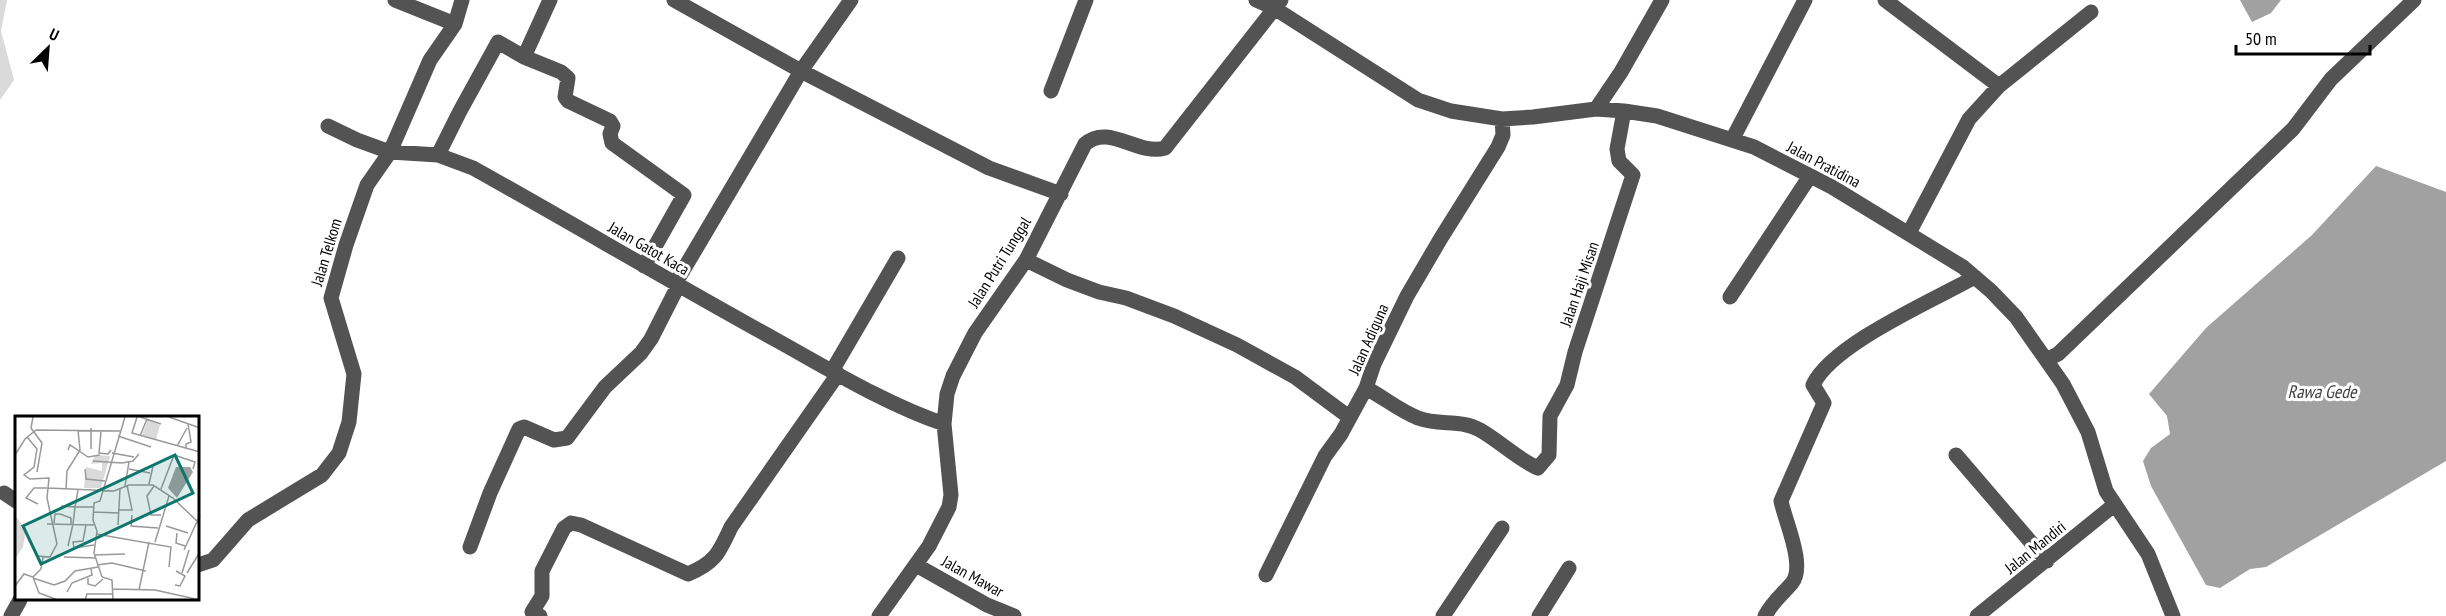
<svg xmlns="http://www.w3.org/2000/svg" width="2446" height="616" font-family="'PT Sans Narrow',sans-serif">
	<rect width="100%" height="100%" fill="#fff"/>
	<path fill="#dadada" d="M0 0H7L1 31 14 80 0 100Z"/>
	<path fill="#a1a1a1" d="M2240 0H2281L2271 13 2252 22Z
		M2376 166 2446 192V461L2266 567 2250 569 2220 588 2206 585 2151 486 2143 461 2151 448 2170 434 2167 416 2149 394 2206 328 2312 235Z"/>
	<g fill="none" stroke-linecap="round" stroke-linejoin="round">
		<path stroke="#535353" stroke-width="15" d="M395 0 455 24
			M674 0 801 71 675 284
			M851 0 801 71 989 168 1061 194
			M1256 0 1274 8 1418 100 1451 111 1502 119 1533 117 1596 109 1624 111 1657 116 1754 147 1832 187 1963 267 1991 291 2016 317 2063 384 2088 432 2106 491 2148 554 2173 616
			M1885 0 1999 86
			M524 57 550 0
			M1051 91 1086 0
			M1596 109 1621 72 1662 0
			M328 126 357 140 390 152 438 155 473 168C575 225 676 285 778 341 832 371 886 404 944 424
			M1732 140 1805 0
			M438 155 460 111 498 42 524 57 561 72 568 78 565 97 568 101 610 121 613 126 610 134 612 143 684 195 644 266
			M1909 233 1969 119 1999 86 2091 12
			M1026 260 1067 280 1099 292 1126 298 1174 316 1237 345 1295 377 1349 417
			M1730 297 1810 176
			M2046 360 2058 354 2293 129 2331 79 2414 0
			M832 371 898 258
			M1366 388C1383 397 1400 411 1418 418 1439 426 1461 419 1480 430 1501 442 1517 459 1538 468L1549 455 1550 416 1567 385 1575 352 1633 175 1619 161 1617 149 1624 111
			M1956 455 2047 561
			M4 493 16 501
			M470 547 490 493 519 429 524 427 554 440 567 438 605 387 641 353 651 339 678 286
			M198 565 213 560 248 520 322 475 339 453 349 422 354 374 331 298 346 245 367 185 390 152 430 60 455 24 462 0
			M916 565 987 605 1014 616
			M1266 575 1325 456 1341 434 1366 388 1374 364 1407 296 1441 238 1498 147 1503 135 1502 119
			M11 616 20 600
			M540 616 532 612 542 596V571L564 528 571 523 581 525 688 574C715 563 719 553 731 527L838 374
			M879 616 929 546 949 507 951 495 944 424 947 394 953 376 975 333 1026 260 1085 144C1109 123 1137 156 1165 148L1281 0
			M1443 616 1502 528
			M1539 616 1569 568
			M1765 616C1773 601 1781 596 1792 583 1806 566 1785 521 1781 501L1824 403 1813 385C1832 344 1934 300 1975 277
			M1977 616 2114 505"/>
	</g>
	<g text-anchor="middle" dominant-baseline="central" stroke-width="6" stroke-linejoin="round" paint-order="stroke">
		<g font-size="16" fill="#000" stroke="#fff">
			<text transform="translate(1824 164) rotate(28)">Jalan Pratidina</text>
			<text transform="translate(649 248) rotate(30)">Jalan Gatot Kaca</text>
			<text transform="translate(326 252) rotate(-73)">Jalan Telkom</text>
			<text transform="translate(999 262) rotate(-58)">Jalan Putri Tunggal</text>
			<text transform="translate(1579 284) rotate(-71)">Jalan Haji Misan</text>
			<text transform="translate(1368 339) rotate(-66)">Jalan Adiguna</text>
			<text transform="translate(2035 547) rotate(-39)">Jalan Mandiri</text>
			<text transform="translate(973 576) rotate(29)">Jalan Mawar</text>
		</g>
		<g font-size="18" font-style="italic" fill="#424242" stroke="#fff">
			<text x="2322" y="391">Rawa Gede</text>
		</g>
	</g>
	<g transform="translate(15 416)">
		<rect width="184" height="184" fill="#fff"/>
		<path d="M133 4 145 9 141 24 127 19ZM80 39 95 40 86 72H69L71 51 87 55V47L76 48ZM0 99 11 114 8 131 0 143Z" fill="#dadada"/>
		<path d="M161 51H175L178 56 162 82 153 72Z" fill="#a1a1a1"/>
		<path fill="none" stroke="#999" stroke-width="1.5" d="M18 1 16 12 27 27 22 56M122 1 117 17 185 36M125 1 146 8M154 1 185 12M76 12V33M86 16 84 37 93 38 96 34M103 20 136 31M125 20 132 3M12 21 22 33 19 51 9 59 15 63 34 62 32 82 42 128 35 141 22 140M162 30 172 12M171 33V28L176 26 173 8M53 34 55 29 73 41 85 39M97 37 119 41M0 39 10 23 21 14 105 15M78 45 107 47 118 45 124 38M70 53 71 63 90 65M114 53 135 57M134 68 138 50M110 70 114 46M139 70 132 80 136 99H146M33 72 99 75 114 69H138L158 82 185 108M51 73 52 55 65 34 63 14M146 73 159 39 180 46 178 53M63 74 60 91H79M23 88 11 82 19 72H32M46 90 60 91 58 108M104 94H117L112 69M79 96 104 97M117 99 116 110 143 112M39 107 40 98H45L56 102V108M32 108 79 109M71 109 68 125 58 126 59 132 79 129M103 109 105 73M151 110 173 117M162 117 161 127 170 130M81 118 156 131 154 151M140 126 154 80M53 130 58 108M169 134 185 99M79 139 110 138M49 141 81 142M82 149 97 147 131 155M167 157 174 134M172 157 185 136M18 161 26 153 28 141M18 162 39 169 50 165 60 155 83 151M73 162V168L80 170 88 163M160 169 165 170 170 160 161 155M0 170 9 158 18 161 24 177 43 184M98 173 140 174 185 184M124 174 134 126M52 176 57 167 77 159 76 153M70 184 72 178H98M98 184 97 164 87 161 79 137 82 115 78 104 79 87 85 85 110 1"/>
		<path fill="#0f766e" fill-opacity="0.15" stroke="#0f766e" stroke-width="3" d="M160 39 178 77 26 148 8 110Z"/>
		<rect width="184" height="184" fill="none" stroke="#000" stroke-width="3"/>
	</g>
	<g transform="translate(48 48) rotate(25)" stroke="#ffffff" stroke-width="4.5" paint-order="stroke">
	<path d="M0-4.5L10 22L0 15L-10 22Z" fill="#000000"/>
	<text y="-9" font-size="16" font-weight="bold" text-anchor="middle" fill="#000000">U</text>
	</g>
	<path d="M2236 45v9h134v-9" fill="none" stroke="#000000" stroke-width="3"/>
	<text x="2245" y="45" font-size="18" fill="#000000" stroke="#ffffff" stroke-width="4.5" paint-order="stroke">50 m</text>
</svg>
